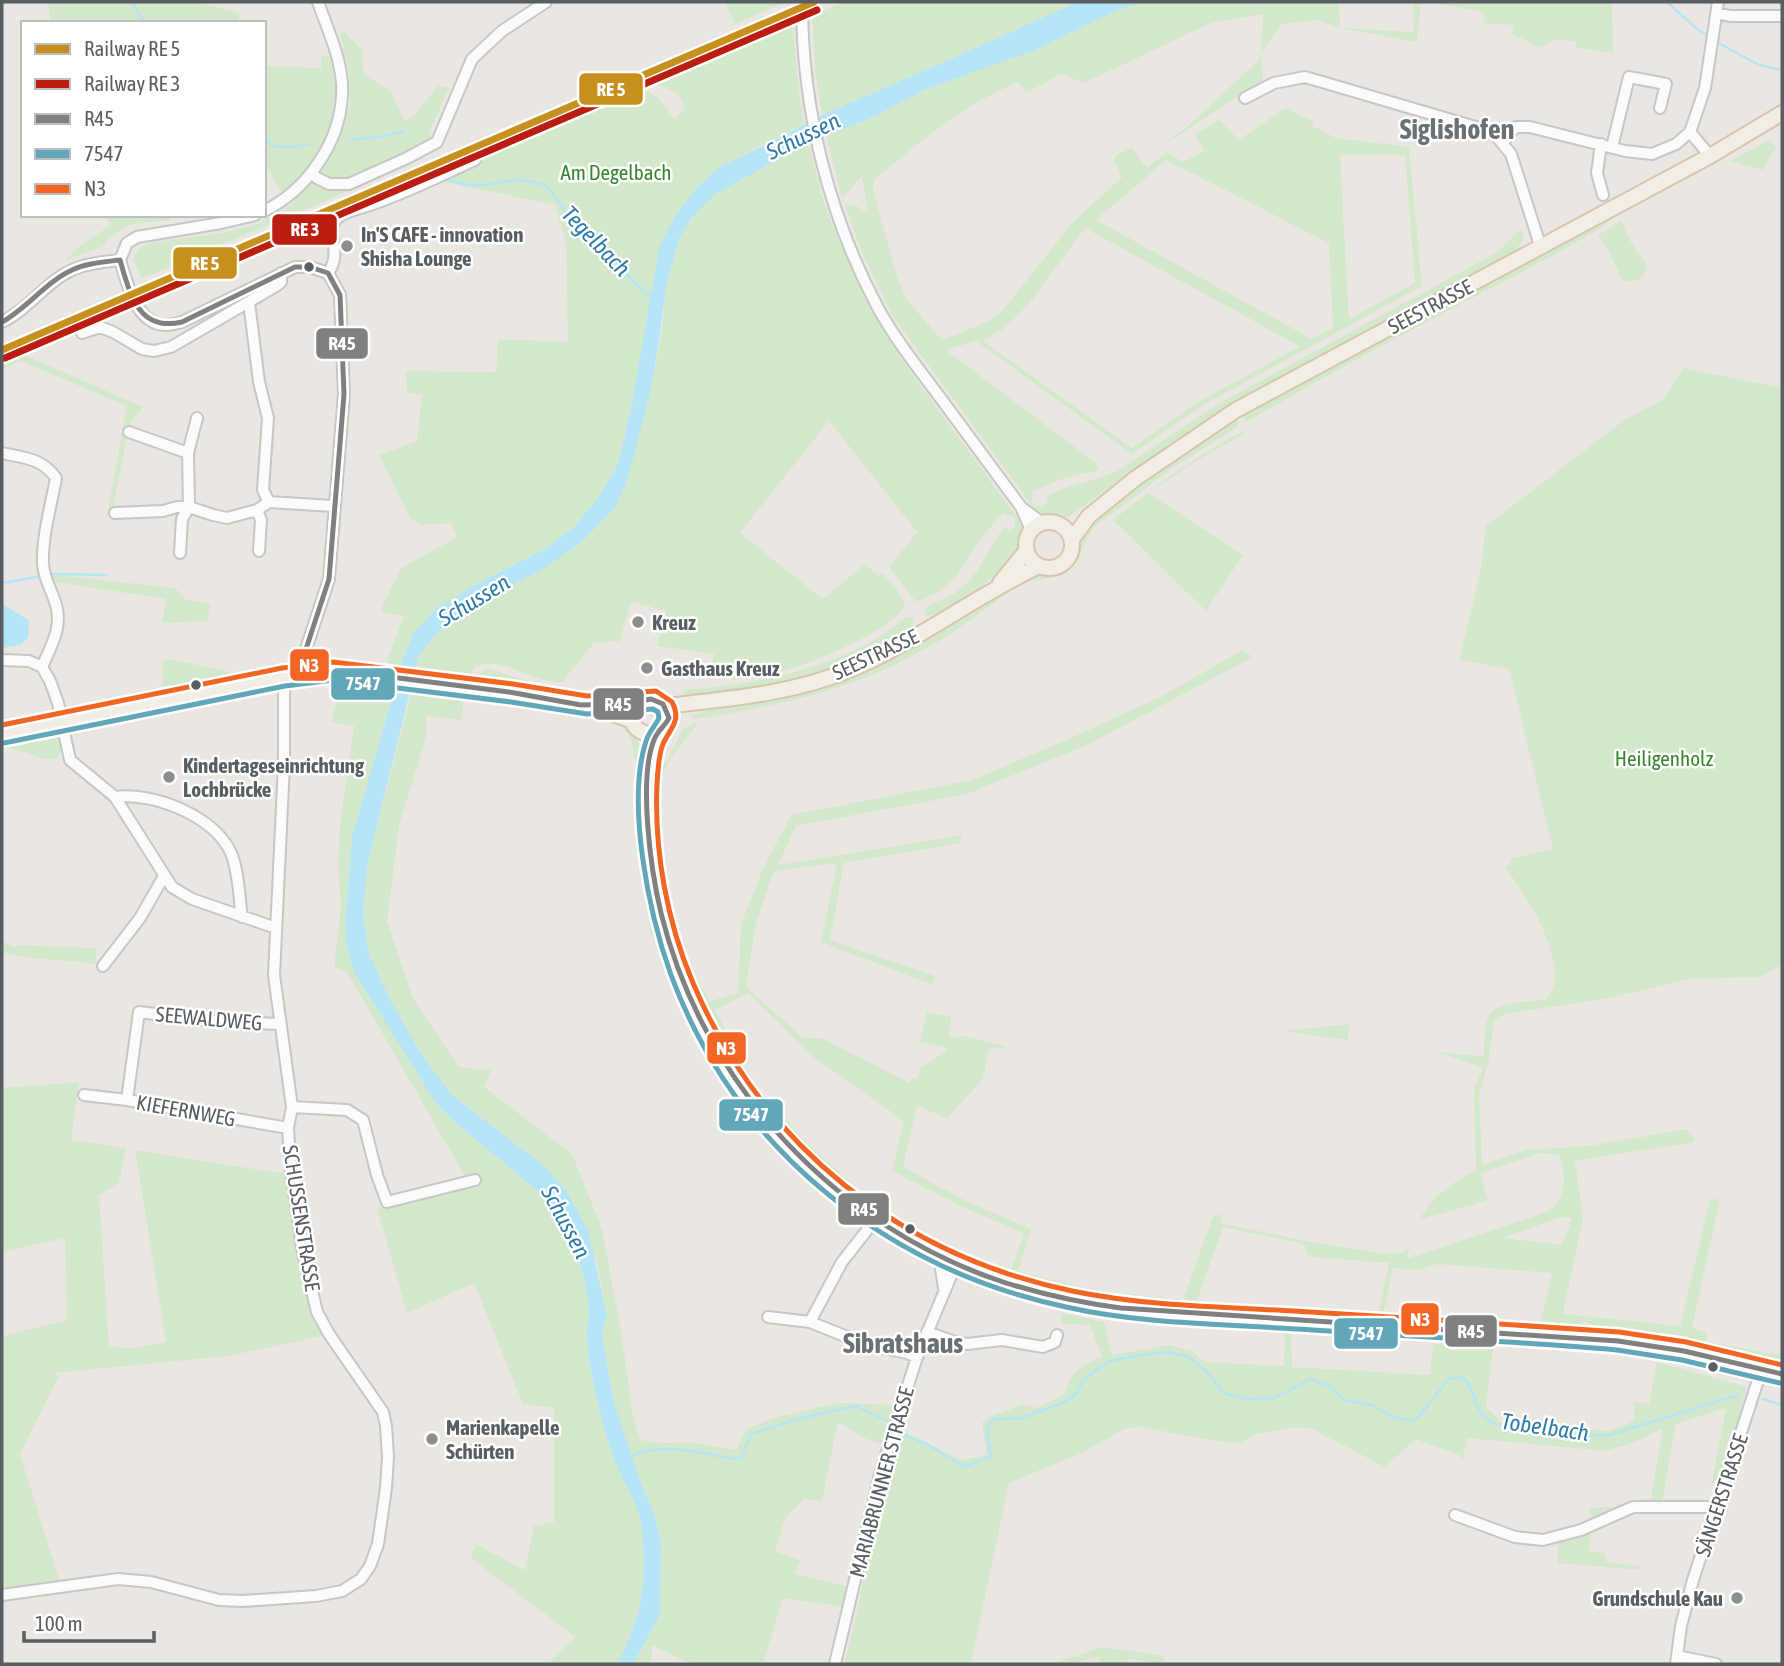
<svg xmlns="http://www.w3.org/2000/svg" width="1784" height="1666" font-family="'Asap Condensed',sans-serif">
	<rect width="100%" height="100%" fill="#eae7e2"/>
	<path fill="#d3e8cb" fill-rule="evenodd" d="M48 2H196L239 13V23H50Z
		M725 2H787L735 24Z
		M843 2H1077L942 63 822 115 815 70 812 15Z
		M1141 2H1339L1340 28 1414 32 1413 2H1421L1417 42 1340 28 1316 20 1282 24 1261 53 1263 80 1156 150 1189 125 1258 61 1261 53 1263 14 1211 23 1084 83 1061 74 1026 93 1018 82C962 105 922 141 875 179L873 189 897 277 907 300 942 340 989 321 1004 309 1073 222 1122 177 1114 159 1118 154 1132 148 1147 168 1167 152 1183 162 1205 150 1194 135 1219 120 1239 140 1285 108 1314 122 1313 126 1336 138 1409 147 1422 286 1205 404 1132 454 976 341 946 350 1097 464 1099 470 1062 479 1033 491 1032 500 1034 505 1041 507 1048 501 1045 498C1068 483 1096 482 1119 470L1218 404 1498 252 1518 231H1522L1524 239 1516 250 1274 382 1177 440 1068 517 1043 516 1033 507 893 317 860 248 845 204 855 205 868 214 862 176 842 199 826 136 878 115 924 90 1033 51 1118 10ZM1340 155H1405L1415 283 1349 319ZM1166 160 1329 243 1333 328 1312 339 1096 220ZM1085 228 1299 346V347L1198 402 1132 448 983 341 1006 327 1029 304Z
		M1428 2H1612L1613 53 1576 48V42L1557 39 1539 48 1521 38 1512 35 1513 25 1484 23 1485 15 1480 11Z
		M793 25 797 75 804 124 719 167 659 247 631 409 618 464 597 499 577 524 550 546 477 584 413 634 398 669 385 666 404 616 380 612 401 568 457 537 451 523 421 525 410 518 379 455 417 441 422 395 407 393 406 371 496 372 498 339 568 342 566 241 555 205 434 180 645 90 657 97 675 119 685 108 678 94 655 84Z
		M345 32 362 50 364 74 391 92 405 122 416 113 438 86 449 88 429 133 436 151 360 186 141 279 133 259 140 248 148 243 222 233 257 224 291 205 331 150 345 123 350 103 349 72 340 33Z
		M321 56H331L336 93 330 126 320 151 306 173 282 192 264 164V66L321 68Z
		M1767 141 1777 146 1762 170 1731 161Z
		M808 143 825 205 849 264 901 359 1019 520C1022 528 1024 538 1020 547 1012 567 946 618 926 616L925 608C935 601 949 598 959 590 981 575 987 546 1005 527L1010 530 1015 526V518L1003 513 978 542 955 578 936 593 916 602 889 567 917 532 829 421 740 533 823 599 865 564 879 576 882 573 895 586 905 604C899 627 816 661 793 668 774 674 753 676 734 680L731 674 709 677 714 654 657 646 666 611 631 602 620 641 594 643 562 682C532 685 501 653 475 667L469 678 416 672 419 655 440 630 468 608 545 568 583 541 614 508 653 380 662 329 667 283 679 239 692 217 714 195Z
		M103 215H170L169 220 128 225 108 239 104 246 64 261 82 244 111 225Z
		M1608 220H1612C1557 256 1496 285 1438 316 1374 349 1312 384 1250 420L1246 421 1244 418V412Z
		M1621 221 1632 244 1647 265C1647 277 1634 285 1622 280L1609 252 1598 235Z
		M22 354 143 407 129 425 112 514 107 515 127 406 21 361 2 369V362Z
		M1683 368 1782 388V965L1759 977 1688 979 1610 998 1505 1014 1494 1022 1488 1064 1479 1094 1482 1165 1526 1150 1588 1146 1688 1129 1689 1135H1693L1694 1142 1575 1161 1583 1218 1563 1314 1680 1326 1710 1200 1720 1199 1692 1328 1707 1333 1706 1342 1782 1355V1361L1757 1355 1742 1357 1687 1345 1688 1336 1590 1327 1589 1322H1582L1584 1327 1576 1331 1180 1308 1082 1296 1009 1277 1024 1233 967 1209 892 1171 904 1121 816 1059 748 993 715 1010 753 1082 802 1139 883 1211 879 1216 871 1211C851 1194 829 1178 809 1160 736 1090 686 996 663 898 655 860 655 809 655 770L667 761 683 729 699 721C691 733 666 763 663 774 661 784 663 796 662 806 660 873 675 944 710 1001L738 993 741 924 762 871 791 815 972 780 1071 738 1160 697 1243 650 1253 657 1087 745 967 794 796 826 778 865 962 835 960 843 844 863 830 940 935 976 933 985 821 942 837 863 774 871 756 924 746 987 803 1038H821L910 1083 912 1078 917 1079 920 1068 948 1050 944 1047 920 1042 927 1012 951 1017 949 1038 963 1036 1009 1047 989 1049 983 1079 947 1118 917 1106 903 1167 966 1201 1031 1229 1018 1271 1098 1291 1183 1300 1213 1216 1223 1215 1220 1223 1305 1241 1388 1254 1401 1253 1411 1246 1407 1254 1409 1258 1549 1211C1568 1193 1565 1178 1560 1155L1540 1153 1480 1173 1488 1200 1420 1220C1431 1195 1454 1183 1476 1169L1474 1089 1483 1068 1439 1052 1484 1057C1485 1045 1483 1028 1488 1017 1495 1002 1531 1001 1546 1000 1575 968 1525 893 1504 866L1511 863 1509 859 1553 849 1509 669 1459 660 1481 569 1486 526 1623 421 1664 399ZM1561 1217 1572 1218 1562 1245 1503 1238ZM1223 1227 1304 1244 1309 1257 1389 1263 1378 1315 1196 1303ZM1437 1264 1552 1273 1540 1325 1383 1315 1393 1268 1420 1270Z
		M1237 418 1238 427 1174 467 1093 528C1083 541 1082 559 1070 570 1056 583 1035 575 1020 585 988 605 961 630 927 648 851 691 779 706 693 719L691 715 867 669 935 635 1012 582 1034 571 1050 572 1065 567 1074 554 1079 536 1115 499Z
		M1243 431 1244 434 1201 458 1148 493 1243 555 1206 611 1113 520C1154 487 1196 456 1243 431Z
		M53 575 175 588 185 599 211 604 207 621 162 623 166 599 55 582Z
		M906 617 912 618 914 621 909 631 821 674 795 681 686 700 684 690C762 683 844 669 906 617Z
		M171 659 229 672 230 676 221 679V676H216L215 679 197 680 162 690 163 660Z
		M488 669 548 687 627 696C579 702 530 690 482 682L477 678 479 674Z
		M341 681 395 688 352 837 345 928 436 1103 457 1124 541 1194C570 1225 585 1268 589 1310 590 1317 587 1324 587 1331 587 1358 594 1389 601 1416 604 1430 609 1447 615 1461 625 1483 640 1506 642 1531 647 1583 642 1618 617 1664H548L575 1637 471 1558 475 1544 525 1570 534 1526 554 1522V1408L523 1404 474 1283 407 1313 377 1208 478 1183 466 1178 347 972 334 967 341 908 338 865 340 826 354 726 331 722 340 688 332 682Z
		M412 690 463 698 462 720 426 716V738L399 825 387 921 413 998 459 1067 491 1070 484 1087 572 1154 602 1229 621 1331 633 1416 640 1440 659 1443H697L736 1450 747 1429 776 1417 837 1403 899 1405 887 1446 866 1439 838 1422 822 1501 804 1499 785 1518 775 1552 800 1560 795 1574 849 1587 845 1607 783 1598 763 1664H692L652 1645 651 1664H633L660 1615 661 1544 654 1512 640 1481 614 1403 602 1334 607 1316 597 1263 546 1167 453 1096 420 1052 388 995 368 953 363 912 368 862Z
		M478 695 559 706 618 719 633 730 641 750V758L635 759C632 743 630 728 613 721L519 709 495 699Z
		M43 730C54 732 60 735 63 746L57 759H46L2 746V739Z
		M636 779H639L646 860 706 1042 683 1015 663 969 650 930 636 847Z
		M2 941 14 947 17 945 96 948V964C64 959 32 961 2 952Z
		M1349 1024 1348 1040 1283 1031Z
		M687 1027 713 1055 790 1155 789 1159 735 1103Z
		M79 1082 71 1140 126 1148 119 1183 99 1195 109 1347 132 1348 166 1342 135 1150 286 1174C294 1228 299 1289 328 1335L228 1356 54 1373 59 1376 20 1454 60 1583 2 1590V1336L67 1320 65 1238 2 1252V1088Z
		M1072 1305 1285 1325V1329L1163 1322 1070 1312Z
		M1061 1313 1104 1322 1112 1355 1169 1345 1191 1351 1205 1362 1284 1366 1285 1333 1291 1334 1292 1367 1430 1375 1433 1344 1493 1346 1486 1407 1501 1422 1610 1431 1634 1421V1402L1649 1404 1657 1362 1747 1387 1719 1486 1712 1482 1726 1408 1676 1424 1662 1503 1592 1521 1589 1508 1615 1507 1651 1499 1663 1428 1636 1442 1605 1451 1467 1438 1463 1460 1461 1456 1416 1439 1385 1467 1312 1429 1295 1427 1258 1434 1239 1443 1217 1441 1139 1427 1126 1428 1082 1453 1009 1483 971 1664H844L855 1621 875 1523 901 1430 961 1460 984 1456 986 1451 982 1423C992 1412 1009 1412 1021 1404L1037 1408 1065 1394C1069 1373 1082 1364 1102 1357L1090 1325 1061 1324Z
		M1290 1325 1571 1342 1573 1347 1290 1329Z
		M1592 1344 1658 1352 1698 1362V1366L1733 1373 1739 1379 1652 1357 1591 1348Z
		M1591 1526 1589 1552 1604 1553 1606 1562 1640 1566V1570L1558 1563V1536Z
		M1102 1647 1166 1656 1161 1664 1128 1658 1126 1664H1099L1100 1656 1071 1664H1051Z"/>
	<path fill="#b5e4f6" d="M1077 2H1141L1118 10 1033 51 924 90 878 115 808 143 714 195 692 217 679 239 667 283 653 380 638 441 627 481 615 508 583 541 545 568 468 608 440 630 419 655 368 862 363 912 368 952 388 995 420 1052 453 1096 546 1167 569 1195 588 1230 607 1316 602 1334 614 1403 640 1481 654 1512 661 1544 660 1615 633 1664H617C642 1618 647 1583 642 1531 640 1504 622 1481 613 1456 608 1443 604 1429 601 1416 594 1389 587 1358 587 1331 587 1324 590 1317 589 1310 585 1268 570 1224 541 1194L457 1124 436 1103 354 972 347 947 345 928 352 837 395 688 399 668 413 634 437 608 477 584 550 546 577 524 597 499 618 464 631 409 659 247 675 216 694 191 719 167 775 140 822 115 942 63Z
		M2 604 29 620 28 638 20 645 2 648Z"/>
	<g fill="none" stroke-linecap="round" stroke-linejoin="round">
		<path stroke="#b5e4f6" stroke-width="2.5" d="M131 2 145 23
			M1667 2 1697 29 1710 37
			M1715 41 1759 65 1782 70
			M264 137 272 146 293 147 310 144
			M351 140 386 136 404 131
			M449 180 467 185H487L512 180 531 181 547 186 574 222 650 297
			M50 574 106 575
			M2 583 43 576
			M1763 1399 1782 1405
			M900 1433 928 1445 965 1467 991 1456C989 1443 983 1429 994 1419L1022 1418 1062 1403 1074 1396 1083 1382 1097 1369 1111 1361 1135 1356 1167 1352 1189 1357 1208 1373 1223 1393 1246 1399 1274 1398 1311 1379 1329 1386 1344 1400 1373 1405 1391 1416 1411 1421 1419 1417 1448 1379C1479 1368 1467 1409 1491 1422 1514 1434 1583 1436 1610 1435L1738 1395
			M629 1457C659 1441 702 1453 734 1459L741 1457 751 1434 801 1418 856 1406 891 1423"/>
		<defs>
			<path id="minor" d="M802 2C802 108 828 214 878 308 895 339 918 368 939 396 966 433 994 470 1021 507L1031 530
				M1717 13 1730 16H1782
				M1245 98 1274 83 1305 77 1486 130 1497 137 1511 154 1541 248
				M1690 132 1705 88 1718 2
				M1690 132 1710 156
				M1503 144 1508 134 1516 127H1530L1625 151 1652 154 1676 144 1690 132
				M1601 144 1597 173 1603 195
				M1612 147 1629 77 1666 84 1660 108
				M312 173 317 178 329 184H349L407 158 437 142 472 59 502 31 546 2
				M264 211C306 191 340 143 342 95 344 63 328 31 318 2
				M120 260C127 283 136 325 166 325 171 325 177 323 182 322L295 267H310L328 273 340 295 344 394 329 579 306 649V673
				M120 260 127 243 137 237 221 223 255 215
				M328 273C343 252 326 236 335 221 341 212 355 210 364 207 402 195 439 176 475 160
				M249 302 259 382 268 418 263 490 269 502
				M2 322C29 309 47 281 72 270 87 263 104 262 120 260
				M82 333 100 327 113 332 142 349 154 351 171 347 276 286 281 282V273
				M197 418 188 453 189 507 213 515 227 518 257 510 269 502 333 506
				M129 432 188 453
				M2 453C24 458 42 458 56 478 51 506 42 536 43 564 44 580 52 590 56 605 63 627 50 648 42 667
				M1021 507 1042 523
				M257 510 261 520 259 551
				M115 513 163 511 177 507H189L182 519 180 553
				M2 660 29 661 42 667 50 681 58 703 70 760 115 797 172 887 192 899 276 928
				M115 797C154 792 214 816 231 853 239 872 239 898 242 917
				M103 966 140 918 164 876
				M84 1095 127 1100 288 1128
				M127 1100 139 1012 212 1021 279 1024
				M292 1107 347 1110 363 1120 377 1175 387 1202 475 1180
				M939 1256 944 1288
				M768 1317 810 1322 865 1344 907 1353 917 1357
				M810 1322 842 1262 875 1220
				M927 1332 955 1342 967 1344 1002 1340 1043 1347 1055 1342 1057 1335
				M1455 1515 1515 1537 1543 1540 1581 1530 1633 1507H1717
				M2 1595 118 1579 151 1582 219 1600 243 1601 316 1596 342 1591 361 1579 370 1566 378 1544 386 1488 388 1457 386 1426 383 1412 329 1334 317 1312 303 1253 291 1171 288 1128 292 1107 274 975 284 764V677
				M1677 1656 1716 1664
				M835 1664 880 1474 917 1357 956 1264
				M1676 1664 1681 1626 1693 1580 1762 1368"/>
			<path id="major" d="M1026 545a23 23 0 1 1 46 0a23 23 0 1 1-46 0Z
				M1072 539 1089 516 1136 478 1236 410 1710 156 1782 113
				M1000 583 1026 551
				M596 705 655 700 667 711C675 751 611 733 639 703
				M665 706C727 699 793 694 852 669 918 641 975 596 1039 566
				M2 734 284 677 333 671 512 693 587 705 633 721
				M657 734C649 755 649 777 649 799 649 866 661 932 688 993 762 1155 891 1263 1067 1299 1138 1314 1213 1315 1285 1320 1396 1327 1507 1332 1618 1341L1684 1351 1782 1374"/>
		</defs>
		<use href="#minor" stroke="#c6c6c5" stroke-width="14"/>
		<use href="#major" stroke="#d5c4ae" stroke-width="18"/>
		<use href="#minor" stroke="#fcfbfb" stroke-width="10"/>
		<use href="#major" stroke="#f2eee5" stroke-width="14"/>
		<defs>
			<path id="bus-1" d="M120 260C130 294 138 332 182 322L295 267H310L328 273 340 295 344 394 329 579 306 649V673
				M2 322C27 308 46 282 72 270 87 263 104 262 120 260
				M306 673 333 671 359 673 509 692 581 705 623 704 651 699 663 704 669 718C665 726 657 731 654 740 638 780 651 871 661 913 703 1084 835 1226 1003 1282 1041 1294 1081 1303 1121 1308L1618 1341 1684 1351 1782 1374"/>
			<path id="bus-2" d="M4 743 285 686 333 680 511 702 587 714 653 709 658 712 659 718C655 726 649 732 646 741 626 804 649 914 671 975 736 1150 887 1269 1066 1307 1142 1324 1220 1324 1297 1329 1404 1336 1510 1341 1617 1350L1682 1360 1780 1383"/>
			<path id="bus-3" d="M2 725 282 668 333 662 513 684 587 696 656 691 672 702C682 721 670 728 663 744 658 756 658 772 657 784 654 851 667 922 693 983 762 1145 899 1255 1072 1291 1145 1306 1220 1307 1294 1311 1402 1318 1511 1324 1619 1332L1686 1342 1782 1365"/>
		</defs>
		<use href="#bus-1" stroke="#fff" stroke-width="10"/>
		<use href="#bus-2" stroke="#fff" stroke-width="10"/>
		<use href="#bus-3" stroke="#fff" stroke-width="10"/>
		<use href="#bus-1" stroke="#808080" stroke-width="5"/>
		<use href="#bus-2" stroke="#61a6b9" stroke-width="5"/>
		<use href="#bus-3" stroke="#f26522" stroke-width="5"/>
		<defs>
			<path id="rail-1" d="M2 350 814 2"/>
			<path id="rail-2" d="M5 358 817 10"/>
		</defs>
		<use href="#rail-1" stroke="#fff" stroke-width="12"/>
		<use href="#rail-2" stroke="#fff" stroke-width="12"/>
		<use href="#rail-1" stroke="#c7901d" stroke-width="7"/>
		<use href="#rail-2" stroke="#bb1e10" stroke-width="7"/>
	</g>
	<g fill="#8b8e8f" stroke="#fff" stroke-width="2.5">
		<circle cx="347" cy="246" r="7"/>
		<circle cx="638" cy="622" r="7"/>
		<circle cx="647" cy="668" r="7"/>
		<circle cx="169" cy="777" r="7"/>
		<circle cx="432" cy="1439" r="7"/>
		<circle cx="1737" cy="1598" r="7"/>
	</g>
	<g fill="#585e62" stroke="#fff" stroke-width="2.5">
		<circle cx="309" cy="267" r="6"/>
		<circle cx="196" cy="685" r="6"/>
		<circle cx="910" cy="1229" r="6"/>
		<circle cx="1713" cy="1367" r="6"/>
	</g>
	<g text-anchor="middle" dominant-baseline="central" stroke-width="5" stroke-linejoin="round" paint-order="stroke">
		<g font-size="21" fill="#35872c" stroke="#fff">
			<text x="616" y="172">Am Degelbach</text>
			<text x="1664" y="758">Heiligenholz</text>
		</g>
		<g font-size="21" font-weight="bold" fill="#585e62" stroke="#fff" text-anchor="start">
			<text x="361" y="234">In'S CAFE - innovation<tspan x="361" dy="24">Shisha Lounge</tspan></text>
			<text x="652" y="622">Kreuz</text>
			<text x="661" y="668">Gasthaus Kreuz</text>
			<text x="183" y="765">Kindertageseinrichtung<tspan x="183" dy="24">Lochbrücke</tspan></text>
			<text x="446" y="1427">Marienkapelle<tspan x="446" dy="24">Schürten</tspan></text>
			<text x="1723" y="1598" text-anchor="end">Grundschule Kau</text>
		</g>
		<g font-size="21" fill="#585e62" stroke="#fff">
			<text transform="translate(1430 306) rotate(-28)">SEESTRASSE</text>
			<text transform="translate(875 654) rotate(-25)">SEESTRASSE</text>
			<text transform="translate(209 1018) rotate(5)">SEEWALDWEG</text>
			<text transform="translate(186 1110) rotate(10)">KIEFERNWEG</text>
			<text transform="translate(302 1218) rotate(81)">SCHUSSENSTRASSE</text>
			<text transform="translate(881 1482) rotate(-75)">MARIABRUNNER STRASSE</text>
			<text transform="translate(1721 1495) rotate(-72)">SÄNGERSTRASSE</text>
		</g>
		<g font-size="23" font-style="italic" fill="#2e7ba8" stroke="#fff">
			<text transform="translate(803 136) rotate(-26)">Schussen</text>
			<text transform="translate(596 241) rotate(46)">Tegelbach</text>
			<text transform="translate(474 600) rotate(-31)">Schussen</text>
			<text transform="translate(566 1222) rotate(62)">Schussen</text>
			<text transform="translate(1545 1427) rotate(8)">Tobelbach</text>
		</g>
		<g font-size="28" font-weight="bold" fill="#697175" stroke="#fff">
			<text x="1457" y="129">Siglishofen</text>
			<text x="903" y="1343">Sibratshaus</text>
		</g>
	</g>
	<g stroke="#fff" stroke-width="2.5">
		<rect x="578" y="72" width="66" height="34" rx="7" fill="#c7901d"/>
		<rect x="271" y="213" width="67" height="33" rx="7" fill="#bb1e10"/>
		<rect x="172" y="246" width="66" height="34" rx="7" fill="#c7901d"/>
		<rect x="315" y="327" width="54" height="33" rx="7" fill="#808080"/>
		<rect x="289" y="648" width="41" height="34" rx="7" fill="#f26522"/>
		<rect x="330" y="667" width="66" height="34" rx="7" fill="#61a6b9"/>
		<rect x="592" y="687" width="53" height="34" rx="7" fill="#808080"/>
		<rect x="706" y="1031" width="41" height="34" rx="7" fill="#f26522"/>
		<rect x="718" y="1098" width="66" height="34" rx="7" fill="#61a6b9"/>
		<rect x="837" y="1192" width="53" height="34" rx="7" fill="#808080"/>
		<rect x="1400" y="1302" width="40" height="34" rx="7" fill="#f26522"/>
		<rect x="1444" y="1314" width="54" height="34" rx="7" fill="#808080"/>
		<rect x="1333" y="1317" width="66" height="33" rx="7" fill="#61a6b9"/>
	</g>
	<g font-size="19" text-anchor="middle" font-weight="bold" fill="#fff">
		<text x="611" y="96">RE 5</text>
		<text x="305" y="236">RE 3</text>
		<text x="205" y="270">RE 5</text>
		<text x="342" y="350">R45</text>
		<text x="309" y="672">N3</text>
		<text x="363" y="690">7547</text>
		<text x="618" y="711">R45</text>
		<text x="726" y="1055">N3</text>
		<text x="751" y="1121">7547</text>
		<text x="864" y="1216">R45</text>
		<text x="1420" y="1326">N3</text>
		<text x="1471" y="1338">R45</text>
		<text x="1366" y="1340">7547</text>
	</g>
	<rect width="1784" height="1666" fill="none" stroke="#585e62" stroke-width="7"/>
	<rect x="21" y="21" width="245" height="196" fill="#ffffff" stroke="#bcbfc0" stroke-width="2"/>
	<rect x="35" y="44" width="35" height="10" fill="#c7901d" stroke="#bcbfc0" stroke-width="2"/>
	<text x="84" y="56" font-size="21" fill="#585e62">Railway RE 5</text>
	<rect x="35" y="79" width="35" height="10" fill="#bb1e10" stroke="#bcbfc0" stroke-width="2"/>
	<text x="84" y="91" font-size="21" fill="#585e62">Railway RE 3</text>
	<rect x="35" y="114" width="35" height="10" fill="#808080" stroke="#bcbfc0" stroke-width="2"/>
	<text x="84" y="126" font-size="21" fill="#585e62">R45</text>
	<rect x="35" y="149" width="35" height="10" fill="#61a6b9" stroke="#bcbfc0" stroke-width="2"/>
	<text x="84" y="161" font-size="21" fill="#585e62">7547</text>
	<rect x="35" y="184" width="35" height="10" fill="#f26522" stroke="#bcbfc0" stroke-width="2"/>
	<text x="84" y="196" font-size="21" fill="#585e62">N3</text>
	<path d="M24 1631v10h130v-10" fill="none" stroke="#585e62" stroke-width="3.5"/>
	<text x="35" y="1631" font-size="21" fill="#585e62" stroke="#ffffff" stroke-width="5" paint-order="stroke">100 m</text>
</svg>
